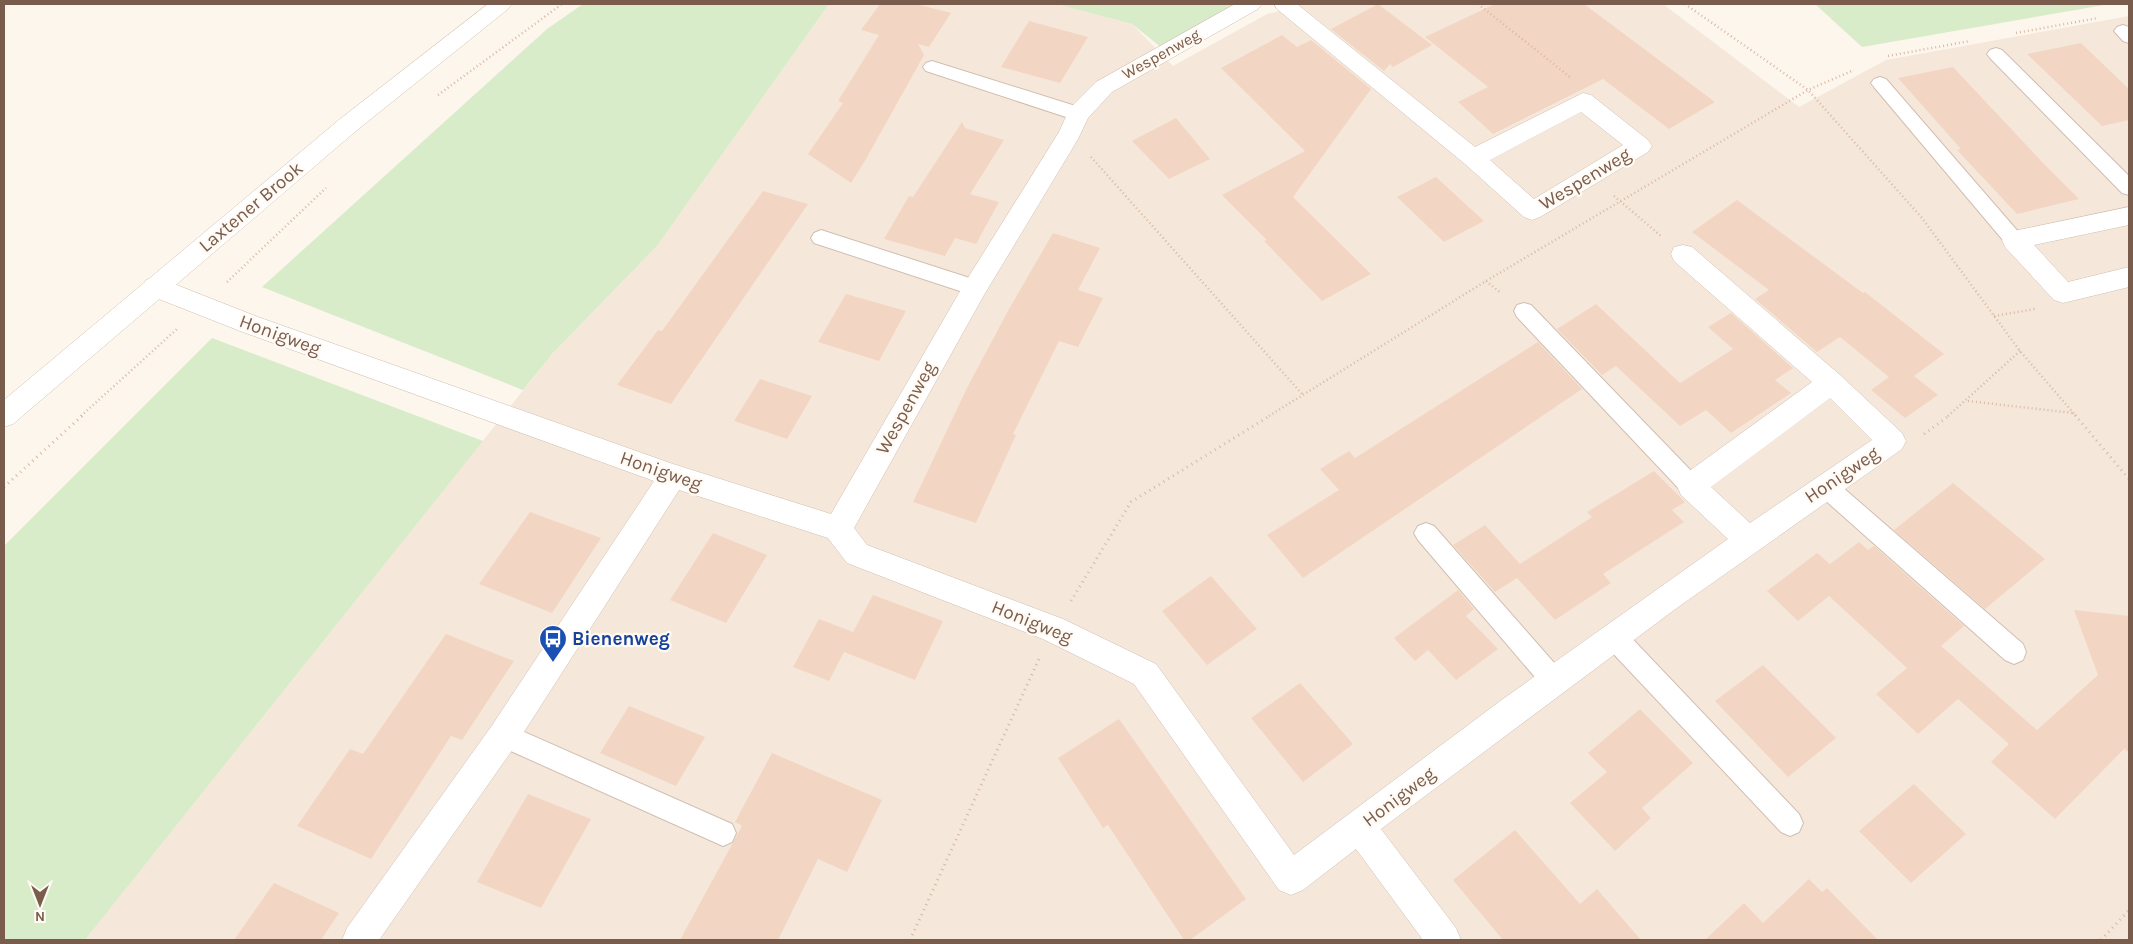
<svg xmlns="http://www.w3.org/2000/svg" width="2133" height="944" font-family="Karla,sans-serif">
	<rect width="100%" height="100%" fill="#fdf6ec"/>
	<path fill="#f5e8da" d="M829 4H1056L1132 24 1173 66 1267 14 1306 4H1663L1799 107 1886 60 2129 16V940H85L552 354 657 246Z"/>
	<path fill="#d8ecc9" d="M583 4H829L657 246 552 354 523 390 262 287 547 29Z
		M1056 4H1236L1162 48 1132 24Z
		M1815 4H2110L1862 47Z
		M212 338 483 441 85 940H4V546Z"/>
	<path fill="#f3d5c3" d="M880 4H916L951 13 929 47 918 44 924 55 866 159 851 183 808 154 843 103 838 101 879 35 861 30Z
		M1378 4 1432 45 1393 67 1390 64 1384 71 1331 29Z
		M1495 4H1584L1715 102 1669 129 1603 79 1493 134 1458 102 1488 87 1425 37Z
		M1029 21 1088 37 1060 83 1001 67Z
		M1282 35 1297 47 1311 40 1371 89 1293 197 1371 274 1322 301 1264 241 1267 240 1222 195 1305 151 1221 68Z
		M2081 43 2129 89V120L2102 126 2027 54Z
		M1953 67 2045 165 2079 199 2017 214 1957 150 1961 149 1898 78Z
		M1176 118 1210 159 1169 179 1132 141Z
		M962 122 965 128 1004 140 970 194 999 202 976 244 955 238 945 256 884 239 909 196 913 197Z
		M1436 177 1484 221 1444 242 1397 197Z
		M763 191 808 204 671 404 617 385 658 330 662 331Z
		M1737 200 1863 293 1865 292 1944 354 1914 376 1938 395 1905 418 1871 390 1889 377 1840 337 1817 352 1755 299 1769 290 1692 232Z
		M1053 233 1100 248 1078 290 1103 298 1078 347 1059 341 1013 434 1016 435 976 523 913 502 968 386 1009 309Z
		M846 294 906 311 879 361 818 342Z
		M1596 304 1680 383 1733 349 1708 327 1731 313 1793 368 1775 380 1791 393 1731 433 1706 410 1680 426 1616 366 1602 375 1557 329Z
		M1538 342 1582 389 1303 578 1267 535 1339 490 1320 469 1349 451 1355 458Z
		M760 379 812 396 787 439 734 421Z
		M1654 471 1685 502 1672 510 1684 522 1603 574 1611 583 1555 620 1517 578 1495 592 1453 545 1485 525 1520 564 1592 517 1587 512Z
		M1953 483 2045 559 1985 609 1894 530Z
		M530 512 601 538 552 613 479 584Z
		M713 533 767 555 726 623 670 600Z
		M1859 542 1868 550 1874 546 1964 626 1941 646 2037 730 2098 675 2074 610 2129 616V751H2126L2125 748 2055 819 1991 762 2009 744 1958 699 1918 734 1876 694 1907 668 1829 596 1798 621 1767 591 1817 553 1830 564Z
		M1211 576 1257 629 1207 665 1162 611Z
		M1458 590 1474 609 1466 616 1498 649 1456 680 1428 650 1415 661 1394 638Z
		M873 595 943 621 915 680 844 652 829 681 793 667 819 619 853 632Z
		M446 634 514 661 462 740 451 736 371 859 297 826 350 749 363 754Z
		M1763 665 1836 738 1788 777 1715 701Z
		M1300 683 1353 744 1303 782 1251 718Z
		M629 706 705 737 676 786 600 753Z
		M1640 709 1693 763 1642 808 1651 818 1615 851 1570 803 1607 772 1588 753Z
		M1119 719 1246 899 1190 940H1184L1108 825 1103 828 1058 758Z
		M772 753 882 800 847 872 818 859 778 940H680L742 826 735 822Z
		M1914 784 1966 834 1911 883 1859 831Z
		M528 794 591 819 541 908 477 882Z
		M1515 830 1580 904 1597 889 1641 940H1503L1453 880Z
		M1809 879 1822 892 1827 888 1878 940H1705L1744 903 1763 923Z
		M274 883 339 913 321 940H234Z"/>
	<g fill="none" stroke-linecap="round" stroke-linejoin="round">
		<defs>
			<path id="lane" d="M2123 25 2129 27V43L2123 41 2114 31 2117 27Z
				M1996 48 2002 50 2129 176V195L2122 193 1990 58 1987 54 1990 50Z
				M932 61 1085 109 1087 114 1085 119 1078 121 926 71 923 67 926 63Z
				M1880 77 1886 79 2021 235 2024 240 2021 245 2014 248 2007 245 1874 87 1871 83 1874 79Z
				M821 230 982 282 985 288 982 294 975 296 814 243 811 238 814 233Z
				M1524 303 1531 305 1699 479 1702 486 1699 493 1691 496 1683 493 1517 317 1514 311 1517 305Z
				M1825 476 1833 479 2023 644 2026 652 2023 660 2014 664 2005 660 1817 493 1814 486 1817 479Z
				M1426 523 1434 526 1563 673 1566 681 1563 689 1554 693 1545 689 1418 540 1414 533 1418 526Z
				M1615 627 1624 630 1799 814 1803 823 1799 832 1790 836 1781 832 1606 646 1603 638 1606 630Z
				M504 723 732 824 736 833 732 842 723 846 714 842 495 744 491 735 495 726Z"/>
			<path id="street" d="M1235 4H1262L1258 9 1112 92 1088 118 1078 139 984 295 854 528 867 545 1063 619 1156 664 1294 855 1503 699 1728 539 1681 495 1677 486 1681 477 1812 382 1674 261 1671 254 1674 247 1683 245 1692 247 1840 375 1902 433 1906 441 1902 449 1674 610 1381 829 1456 928 1461 940H1423L1356 849 1303 890 1291 895 1279 890 1134 684 1043 639 847 563 828 538 679 490 515 746 379 940H342L347 928 493 724 654 481 240 331 146 294 143 287 146 280 155 277 164 280 258 317 673 464 831 514 966 281 1059 132 1070 108 1096 82ZM1830 398 1872 440 1750 523 1711 487Z
				M1274 4H1297L1475 147 1583 93 1591 95 1648 140 1652 146 1648 152 1540 217 1532 220 1524 217 1465 164 1277 9ZM1581 112 1623 145 1534 199 1490 160Z
				M2129 207V225L2034 245 2068 282 2129 267V287L2063 303 2054 300 2005 247 2002 240 2005 233 2014 231Z"/>
			<path id="secondary" d="M488 4H512L508 9 356 131 13 424 4 427V400L340 119Z"/>
		</defs>
		<use href="#lane" stroke="#d1beb0" stroke-width="2"/>
		<use href="#street" stroke="#d1beb0" stroke-width="1"/>
		<use href="#secondary" stroke="#d6c0b0" stroke-width="1"/>
		<path stroke="#d9b8a5" stroke-width="2.5" stroke-dasharray="1 3" stroke-linecap="butt" d="M1478 4 1570 77
			M1685 4 1808 90 1922 218 2020 351 2076 416
			M2016 33 2098 18
			M1888 56 1970 41
			M438 95 562 4
			M1091 157 1303 395
			M1614 196 1661 236
			M1486 281 1501 293
			M227 282 326 188
			M1994 316 2035 309
			M1968 401 2073 413
			M81 416 177 329
			M1269 416 1486 281 1808 90 1854 70
			M1948 416 2020 351"/>
		<path stroke="#d9b8a5" stroke-width="3" stroke-dasharray="1 4.5" stroke-linecap="butt" d="M2075 415 2129 479
			M1924 434 1950 415
			M4 487 83 415
			M1071 601 1131 502 1271 415
			M910 940 1039 659
			M2101 940 2129 910"/>
		<use href="#lane" fill="#fff" fill-rule="evenodd"/>
		<use href="#street" fill="#fff" fill-rule="evenodd"/>
		<use href="#secondary" fill="#fff" fill-rule="evenodd"/>
	</g>
	<defs>
		<symbol id="bus-pin" viewBox="-11 -11 22 30"><path d="M0 17L-7.5 6A9.5 9.5 0 1 1 7.5 6Z" fill="#1a4fb4" stroke="#fffaf3"/><path d="M-5-6H5V4H4V6H2V4H-2V6H-4V4H-5ZM-3.5-4V0h7V-4ZM-3.5 1.2v1.5H-2V1.2ZM2 1.2v1.5H3.5V1.2Z" fill="#fff"/></symbol>
	</defs>
	<g fill-rule="evenodd">
		<use href="#bus-pin" x="537" y="623" width="32" height="43"/>
	</g>
	<g text-anchor="middle" dominant-baseline="central" stroke-width="4.5" stroke-linejoin="round" paint-order="stroke">
		<g font-size="16" fill="#7a5c4d" stroke="#fffaf3">
			<text transform="translate(1161 54) rotate(-29)">Wespenweg</text>
		</g>
		<g font-size="19" fill="#7a5c4d" stroke="#fffaf3">
			<text transform="translate(1585 179) rotate(-31)">Wespenweg</text>
			<text transform="translate(251 207) rotate(-40)">Laxtener Brook</text>
			<text transform="translate(280 335) rotate(20)">Honigweg</text>
			<text transform="translate(906 408) rotate(-61)">Wespenweg</text>
			<text transform="translate(661 471) rotate(19)">Honigweg</text>
			<text transform="translate(1842 475) rotate(-34)">Honigweg</text>
			<text transform="translate(1032 622) rotate(22)">Honigweg</text>
			<text transform="translate(1399 797) rotate(-37)">Honigweg</text>
		</g>
		<g font-size="19" font-weight="bold" fill="#164399" stroke="#fffaf3" text-anchor="start">
			<text x="572" y="639">Bienenweg</text>
		</g>
	</g>
	<rect width="2133" height="944" fill="none" stroke="#7a5c4d" stroke-width="10"/>
	<g transform="translate(40 904) rotate(180)" stroke="#fffaf3" stroke-width="4" paint-order="stroke">
	<path d="M0-4L9 19L0 12L-9 19Z" fill="#7a5c4d"/>
	<text y="-8" font-size="14" font-weight="bold" text-anchor="middle" fill="#7a5c4d">N</text>
	</g>
</svg>
